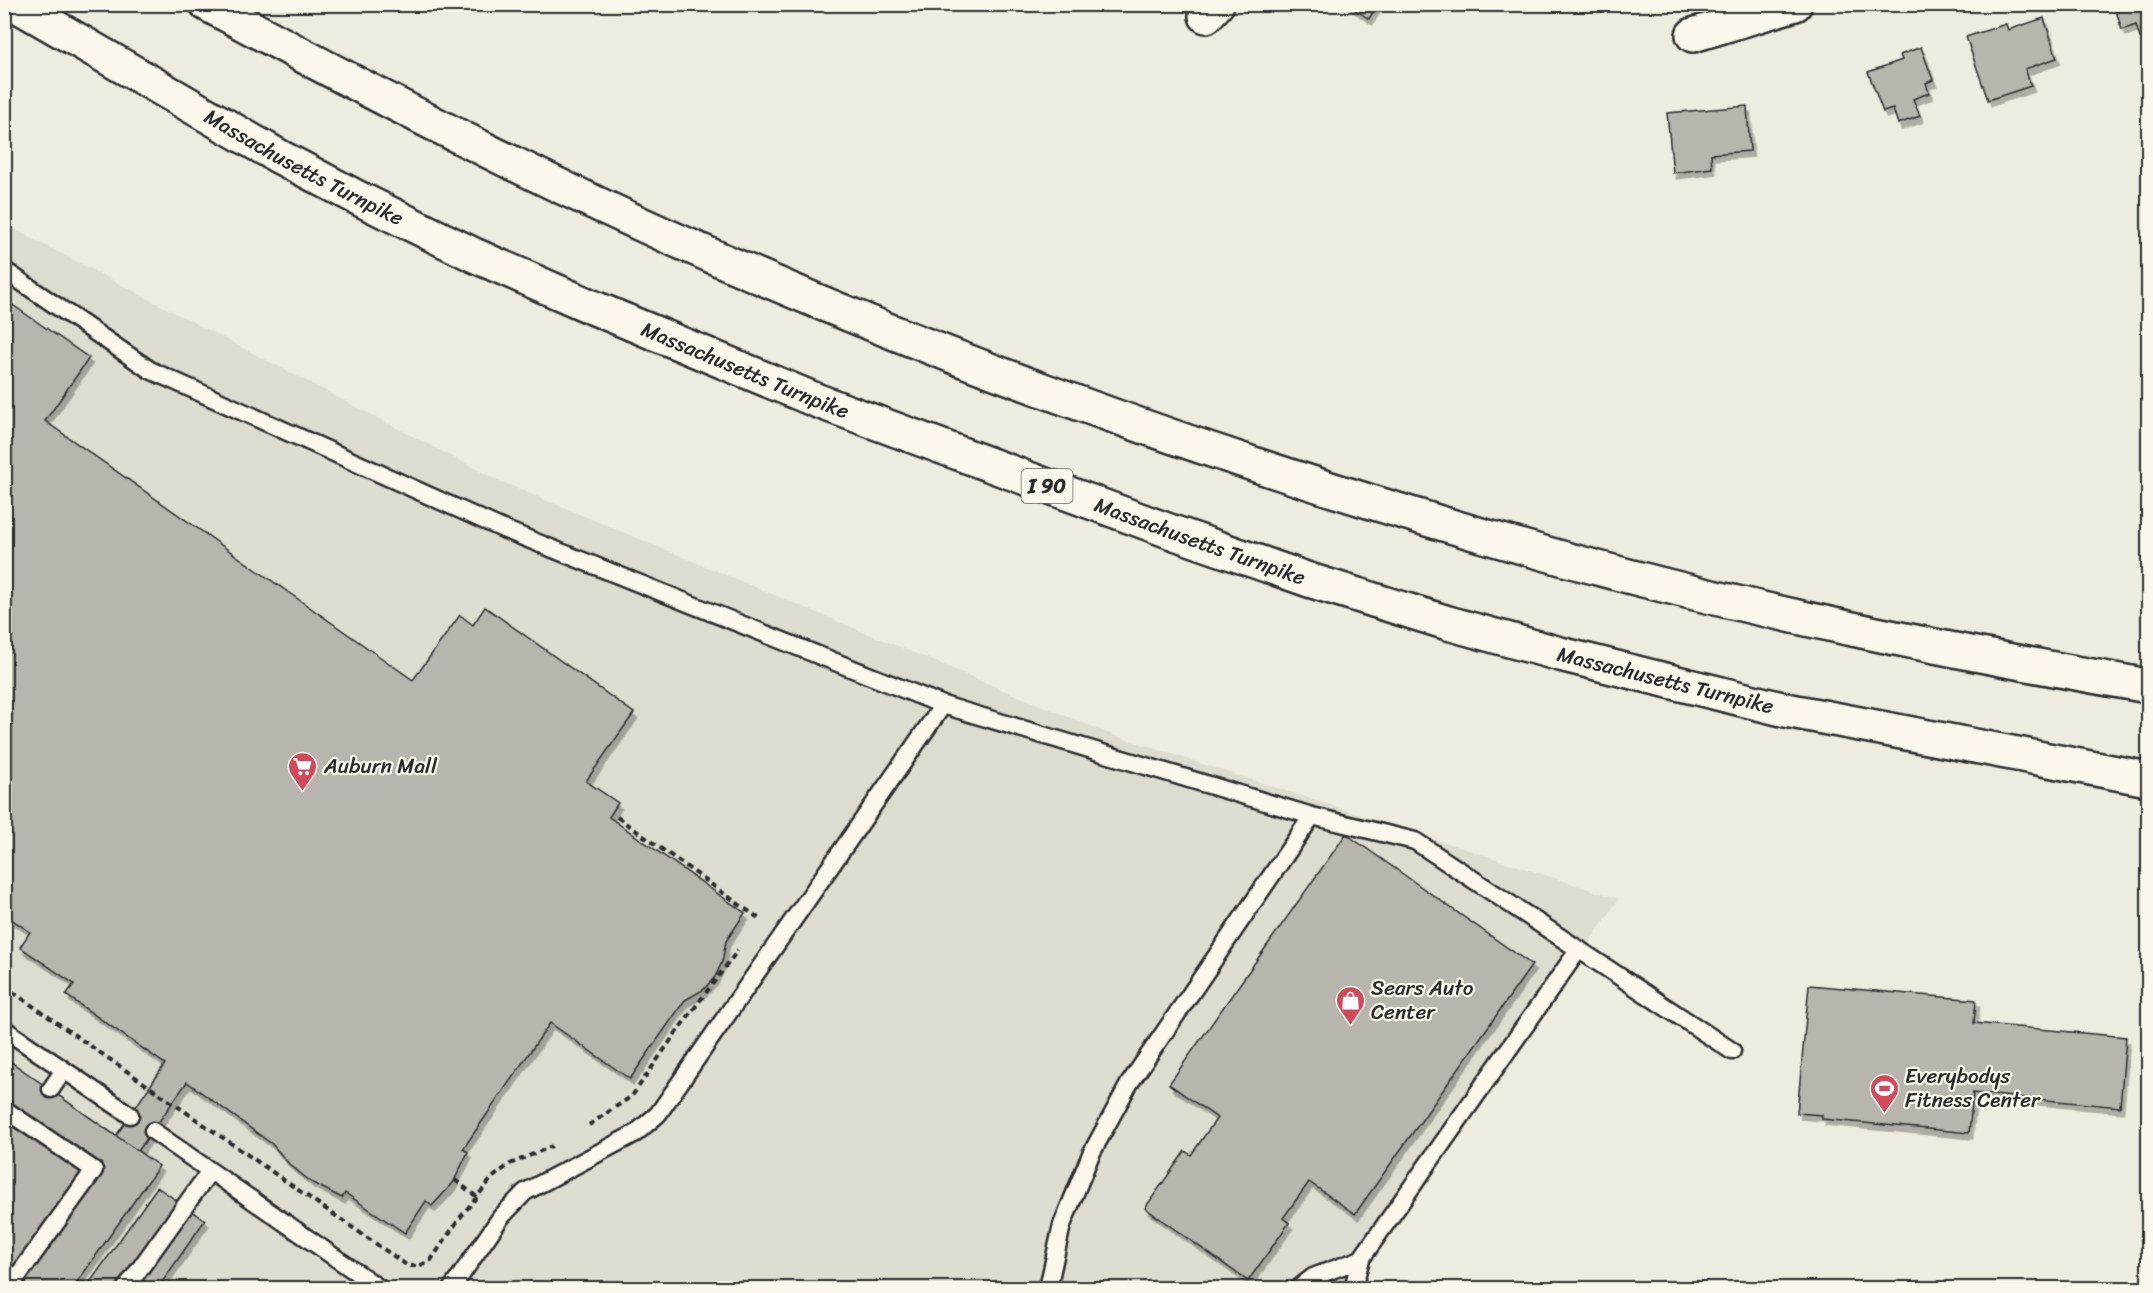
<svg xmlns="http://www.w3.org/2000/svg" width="2153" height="1293" font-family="Sriracha,sans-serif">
	<defs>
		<filter id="shadow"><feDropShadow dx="3.5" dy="6" stdDeviation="0" flood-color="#0004"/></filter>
	</defs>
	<rect width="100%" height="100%" fill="#eeebe0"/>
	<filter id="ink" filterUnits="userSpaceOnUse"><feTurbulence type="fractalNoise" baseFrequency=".0167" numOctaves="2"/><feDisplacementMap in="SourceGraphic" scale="12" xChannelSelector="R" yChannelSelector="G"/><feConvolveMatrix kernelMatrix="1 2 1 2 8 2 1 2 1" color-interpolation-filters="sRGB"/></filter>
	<g filter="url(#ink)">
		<path fill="#dedbd1" d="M4 224 497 480 1107 733 1619 899 1364 1274 1368 1288H5Z"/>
		<path fill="#b8b5ae" stroke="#2b2b2b" stroke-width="1.5" filter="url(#shadow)" d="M1347 4H1378L1369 19Z
			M2114 4H2148V35L2140 38 2136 25 2122 30Z
			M2044 18 2057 58 2025 69 2031 86 1988 100 1966 37 2006 24 2008 30Z
			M1921 47 1933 80 1926 83 1929 93 1913 99 1920 116 1898 124 1893 109 1883 112 1868 72 1902 60 1900 55Z
			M1747 106 1750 151 1711 154 1712 168 1673 173 1667 113Z
			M4 299 89 358 45 421 413 680 460 615 473 625 485 607 634 713 586 781 618 803 609 817 745 913 726 941 722 962 715 977 703 990 685 1000 630 1079 550 1023 463 1149 468 1152 453 1183 432 1206 426 1201 405 1233 345 1193 342 1198 311 1182 289 1164 272 1144 187 1082 138 1151 159 1166 73 1288H4V1057L116 1136 165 1064 66 995 74 984 20 947 30 932 4 914Z
			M1346 834 1532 965 1355 1214 1309 1182 1283 1218 1289 1223 1248 1281 1145 1208 1185 1151 1191 1155 1217 1118 1169 1084Z
			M1809 985 1976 1000 1974 1023 2126 1037 2120 1107 1973 1093 1969 1133 1822 1119V1115L1797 1113Z
			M4 1057 159 1166 73 1288H4Z
			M157 1187 205 1220 158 1288H86Z"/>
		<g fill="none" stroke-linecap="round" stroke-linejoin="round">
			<defs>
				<path id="service" d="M4 270 150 370 503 529 943 705 1312 816
					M4 1029 130 1115
					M51 1089 64 1070
					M4 1109 94 1170 9 1288
					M153 1131 379 1288
					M126 1288 210 1171
					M452 1288 501 1217 525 1192 636 1133 658 1114 943 705
					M1048 1288 1062 1225 1091 1154 1129 1084 1312 816 1415 841 1732 1051
					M1299 1288 1313 1277 1361 1259
					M1353 1288 1361 1259 1579 949"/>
				<path id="minor" d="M1206 16 1217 4
					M1693 35 1795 4"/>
				<g id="motorway">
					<path id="s1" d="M15 4 278 156 358 198 474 255 592 307 818 401 1172 532 1309 580 1448 623 1560 654 1786 710 2148 779"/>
					<path d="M207 4C375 95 544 183 719 259 985 376 1260 473 1540 552 1740 609 1944 650 2148 686"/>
				</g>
			</defs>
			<use href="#service" stroke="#2b2b2b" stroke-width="21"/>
			<use href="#minor" stroke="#2b2b2b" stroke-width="38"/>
			<use href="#motorway" stroke="#2b2b2b" stroke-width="38"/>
			<path stroke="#2b2b2b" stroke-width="4" stroke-dasharray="6 4.5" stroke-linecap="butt" d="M617 817 761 920
				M4 986 408 1266H419L431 1260 459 1219 492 1178 510 1164 552 1146
				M589 1125 632 1096 678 1030 738 950
				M455 1180 477 1197"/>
			<use href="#service" stroke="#fbf7ec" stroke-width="16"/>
			<use href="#minor" stroke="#fbf7ec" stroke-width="33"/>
			<use href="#motorway" stroke="#fbf7ec" stroke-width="33"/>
		</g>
	</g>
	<defs>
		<symbol id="supermarket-pin" viewBox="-11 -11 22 30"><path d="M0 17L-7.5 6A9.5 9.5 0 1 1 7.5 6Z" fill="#d1495b" stroke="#fbf7ec"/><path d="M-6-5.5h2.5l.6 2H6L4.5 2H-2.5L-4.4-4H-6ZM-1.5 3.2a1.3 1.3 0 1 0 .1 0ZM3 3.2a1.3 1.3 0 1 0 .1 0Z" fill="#fff"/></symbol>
		<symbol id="shop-pin" viewBox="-11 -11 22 30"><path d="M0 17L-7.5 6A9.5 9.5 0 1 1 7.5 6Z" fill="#d1495b" stroke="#fbf7ec"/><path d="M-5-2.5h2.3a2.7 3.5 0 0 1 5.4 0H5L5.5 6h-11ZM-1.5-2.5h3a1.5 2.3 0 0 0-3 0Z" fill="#fff"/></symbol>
		<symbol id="stadium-pin" viewBox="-11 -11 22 30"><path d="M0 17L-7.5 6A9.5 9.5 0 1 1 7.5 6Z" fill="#d1495b" stroke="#fbf7ec"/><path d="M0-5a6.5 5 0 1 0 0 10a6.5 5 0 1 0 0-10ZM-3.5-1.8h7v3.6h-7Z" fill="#fff"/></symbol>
	</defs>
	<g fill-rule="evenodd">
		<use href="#supermarket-pin" x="286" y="750" width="33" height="45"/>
		<use href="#shop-pin" x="1334" y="984" width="33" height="45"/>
		<use href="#stadium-pin" x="1868" y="1072" width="33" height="45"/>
	</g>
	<g text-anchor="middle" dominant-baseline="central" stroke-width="4.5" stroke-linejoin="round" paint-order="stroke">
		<rect fill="#fbf7ec" stroke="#696865" stroke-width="1.5" x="1021.5" y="469" width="51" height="34" rx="4.5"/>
		<g font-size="20" font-weight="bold" fill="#2b2b2b">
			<text x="1047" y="486">I 90</text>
		</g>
		<g font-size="21" fill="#2b2b2b" stroke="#fbf7ec">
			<text stroke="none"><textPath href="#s1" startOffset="332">Massachusetts Turnpike</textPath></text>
			<text stroke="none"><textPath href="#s1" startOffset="818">Massachusetts Turnpike</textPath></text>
			<text stroke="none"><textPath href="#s1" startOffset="1304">Massachusetts Turnpike</textPath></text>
			<text stroke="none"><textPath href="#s1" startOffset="1790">Massachusetts Turnpike</textPath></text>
		</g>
		<g font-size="21" fill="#2b2b2b" stroke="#fbf7ec" text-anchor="start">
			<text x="324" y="766">Auburn Mall</text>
			<text x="1371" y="988">Sears Auto<tspan x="1371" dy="24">Center</tspan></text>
			<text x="1905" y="1076">Everybodys<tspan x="1905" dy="24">Fitness Center</tspan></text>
		</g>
	</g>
	<rect width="2153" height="1293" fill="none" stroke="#fbf7ec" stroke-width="24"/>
	<rect x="12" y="12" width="2129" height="1269" fill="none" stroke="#2b2b2b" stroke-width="2" filter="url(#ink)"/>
</svg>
